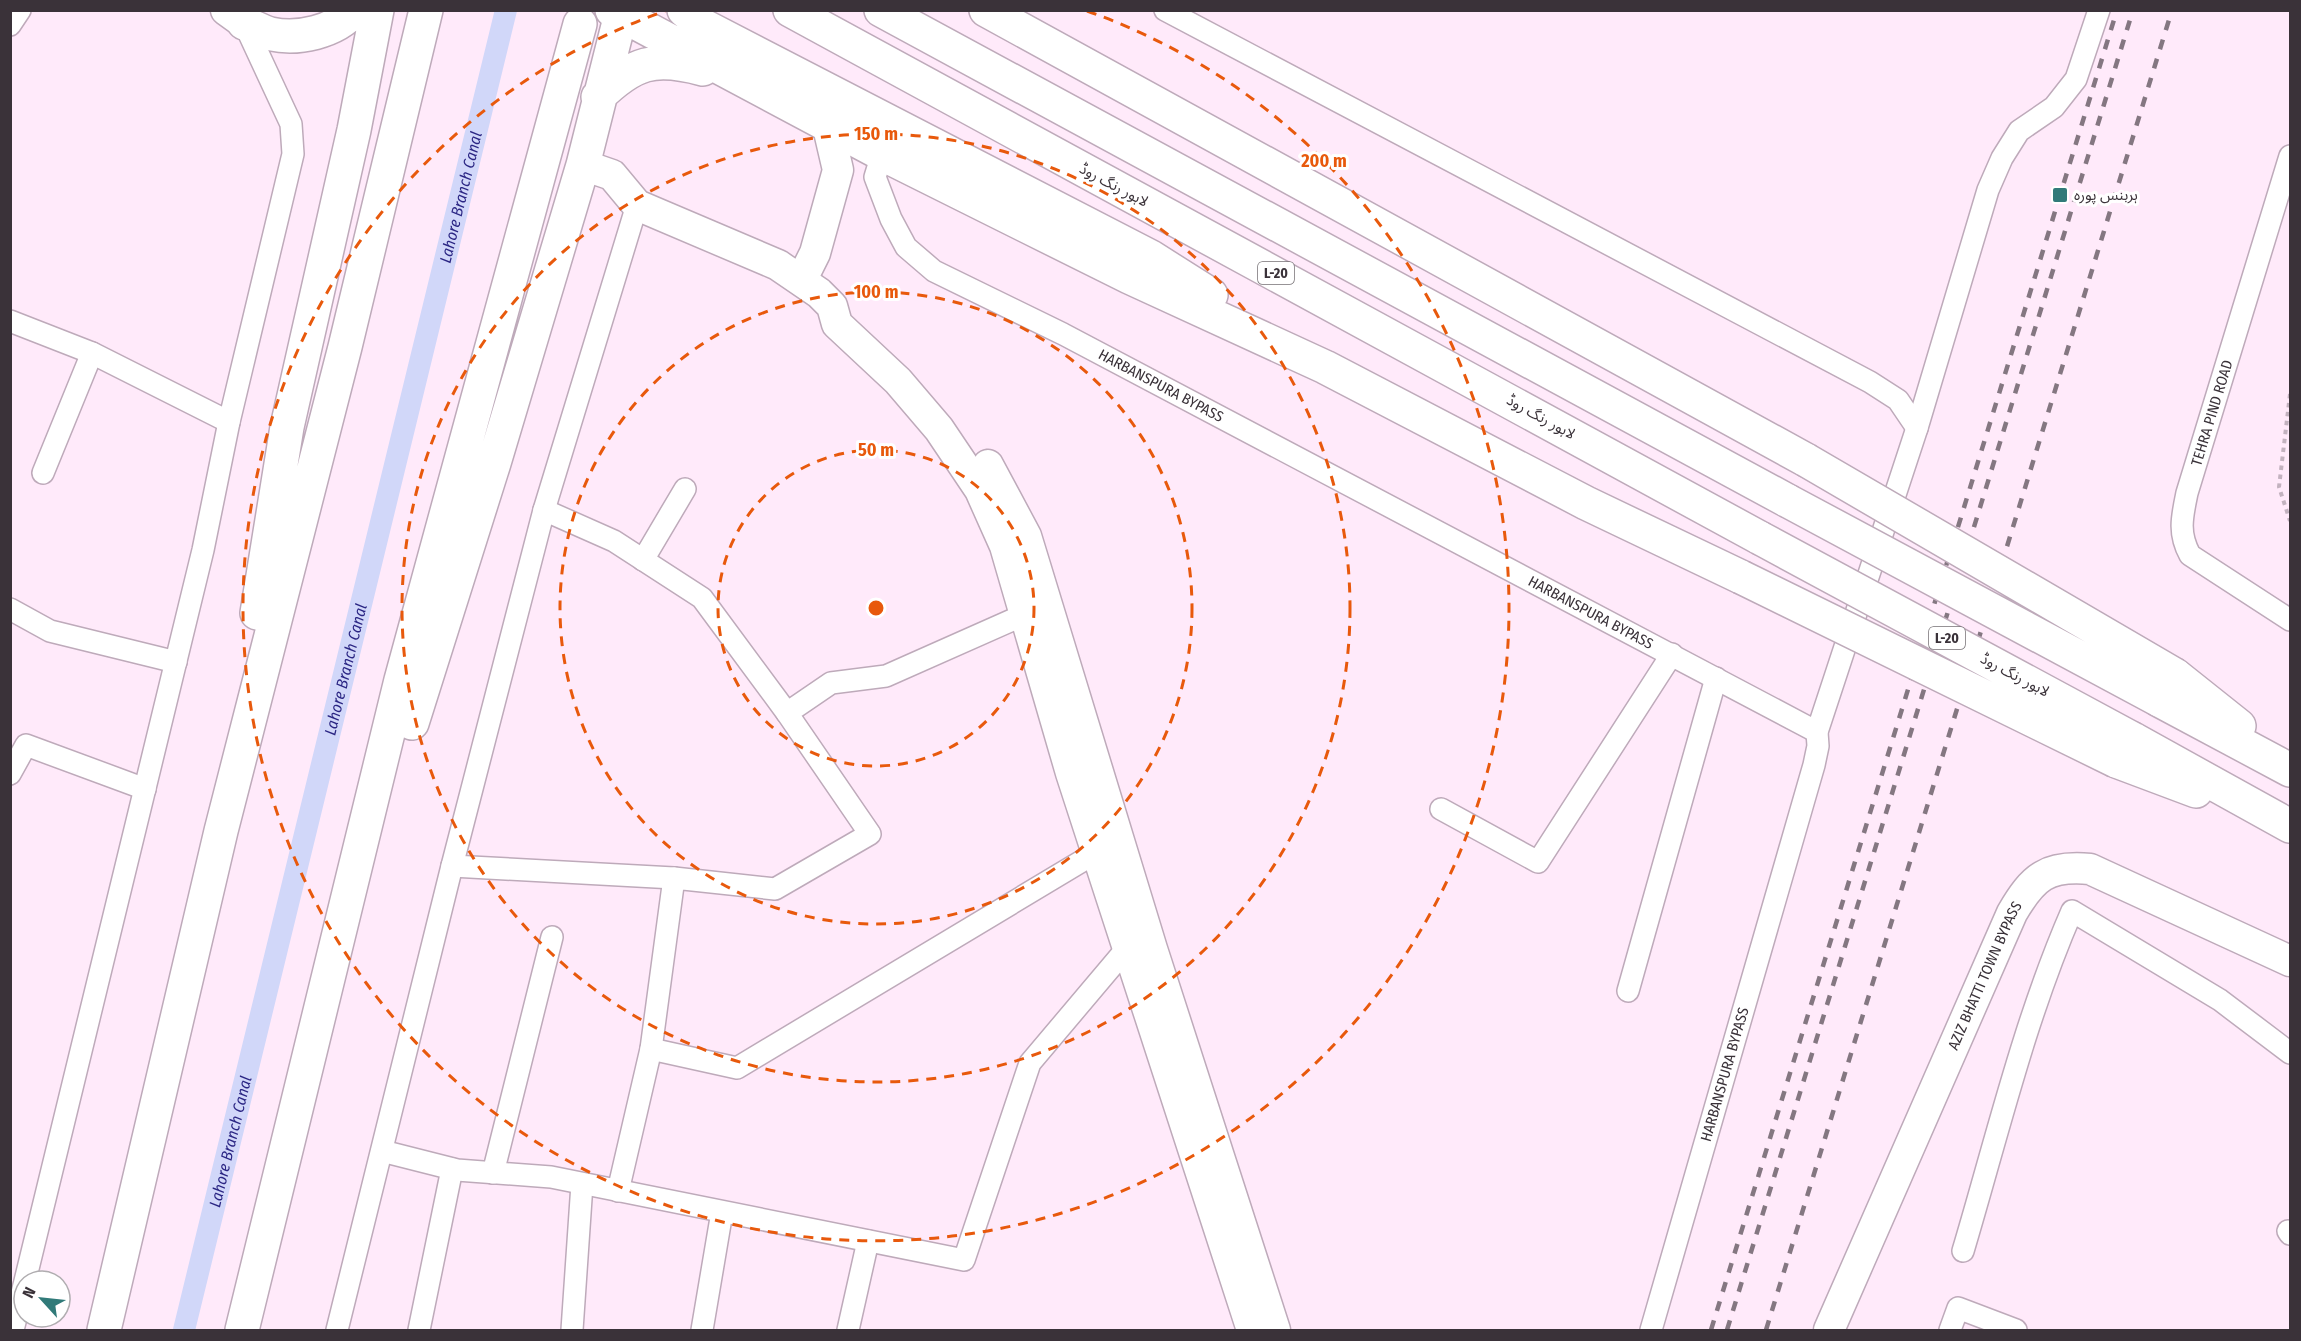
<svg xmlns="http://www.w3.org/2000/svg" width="2301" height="1341" font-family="'Fira Sans Condensed','Noto Sans Arabic',sans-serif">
	<rect width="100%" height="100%" fill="#ffeafa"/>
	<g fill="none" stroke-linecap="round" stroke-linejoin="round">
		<path stroke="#d1d7f9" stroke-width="22" id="s1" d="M184 1330 506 10"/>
		<defs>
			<g id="street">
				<path d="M1165 10 1870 382 1898 400 1917 428"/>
				<path d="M10 25 20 10"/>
				<path id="s2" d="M882 154 875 177 891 219 906 247 934 271 1063 334 1817 732"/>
				<path d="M2290 156 2187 493C2182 517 2178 533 2190 555L2290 620"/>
				<path d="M10 321 92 353 229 422"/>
				<path d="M43 473 92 353"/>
				<path d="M544 510 614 541 702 598 787 713"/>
				<path d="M643 560 685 489"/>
				<path d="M10 609 50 631 176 662"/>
				<path d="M10 774 26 745 145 789"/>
				<path d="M1441 809 1538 862 1672 654"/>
				<path d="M452 866 674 878"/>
				<path d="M1628 991 1716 678"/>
				<path d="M651 1049 674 878 775 889 870 834 787 713 831 683 886 676 1037 609"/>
				<path d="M382 1151 457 1170 551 1177 964 1260 1030 1063 1133 941"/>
				<path d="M493 1173 552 937"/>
				<path d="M618 1191 651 1049 737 1068 1097 852 1106 844"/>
				<path d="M2288 1231 2290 1234"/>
				<path d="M1963 1251C1997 1137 2024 1021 2072 911L2220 1000 2290 1053"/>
				<path d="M25 1281 203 550 229 422 293 154 291 124 244 23"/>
				<path d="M13 1330 24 1285"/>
				<path d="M337 1330 452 866 544 510 637 205"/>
				<path d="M419 1330 452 1169"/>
				<path d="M572 1330 582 1184"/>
				<path d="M702 1330 722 1212"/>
				<path d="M848 1330 868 1241"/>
				<path id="s3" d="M1651 1330 1814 765 1818 746 1817 732 1917 428 1988 190 2002 158 2019 131 2054 107 2076 79 2099 10"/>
				<path d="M1950 1330 1958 1308 2016 1330"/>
			</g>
			<g id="secondary">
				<path d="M226 10 244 23"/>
				<path d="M583 165 612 175 637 205 778 265 819 293 832 306 837 324 898 381 939 429 980 490 1005 546 1071 773 1252 1330"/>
				<path d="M802 279 815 253 838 170 828 127"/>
				<path d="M988 465 1026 536 1152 949 1275 1330"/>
				<path id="s4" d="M1829 1330 2012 913C2033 877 2047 865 2090 869L2290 961"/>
			</g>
			<path id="highway" d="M612 10 882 154 1129 277 1325 367 1586 503 1741 577
				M684 10 702 25 1151 257 1211 295
				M790 10 1760 538
				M881 10 1788 501
				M986 10 1806 460
				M244 23C253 26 262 32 271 34 298 40 335 32 354 10
				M598 97C634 62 654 56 703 69
				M257 613 287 427 354 130 377 10
				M2175 675 2239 726
				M2159 700 2290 770
				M412 723 494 463 583 165 622 10
				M2133 739 2290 826
				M2116 761 2196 791
				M104 1330 221 831 345 347 426 10
				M242 1330 401 680 580 24"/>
		</defs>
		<use href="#street" stroke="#beaaba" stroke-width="24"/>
		<use href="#secondary" stroke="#beaaba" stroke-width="33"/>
		<use href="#highway" stroke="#beaaba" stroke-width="36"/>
		<path stroke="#c3b2bf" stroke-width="4" stroke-dasharray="4.5 4.5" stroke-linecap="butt" d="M2290 394 2279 487 2290 521"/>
		<use href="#street" stroke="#fff" stroke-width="21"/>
		<use href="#secondary" stroke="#fff" stroke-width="30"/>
		<use href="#highway" stroke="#fff" stroke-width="33"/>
		<path stroke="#847781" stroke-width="4.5" stroke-dasharray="10 10" stroke-linecap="butt" d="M1711 1330 2117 10
			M1727 1330 2133 10
			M1766 1330 2172 10"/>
		<defs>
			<path id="highway-bridge" d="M1806 460 2175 675
				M1788 501 2159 700
				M1760 538 2133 739
				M1741 577 2116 761"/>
		</defs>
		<use href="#highway-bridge" stroke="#beaaba" stroke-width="36" stroke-linecap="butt"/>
		<use href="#highway-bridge" stroke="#fff" stroke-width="33"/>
	</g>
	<g fill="none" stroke="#e8590c" stroke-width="3" stroke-dasharray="10 8">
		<circle cx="876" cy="608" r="158"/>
		<circle cx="876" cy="608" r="316"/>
		<circle cx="876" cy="608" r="474"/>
		<path d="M1087 11A633 633 0 1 1 665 11"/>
	</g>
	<rect fill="#317a79" stroke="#fff" stroke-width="2" x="2052" y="187" width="16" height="16" rx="3"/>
	<g text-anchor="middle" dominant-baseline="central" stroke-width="6" stroke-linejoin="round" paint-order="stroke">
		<g fill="#fff" stroke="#757074" stroke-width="1.5">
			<rect x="1258" y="262" width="36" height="22" rx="4.5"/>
			<rect x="1929" y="627" width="36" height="22" rx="4.5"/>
		</g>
		<g font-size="14" font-weight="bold" fill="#3a3239">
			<text x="1276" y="273">L-20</text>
			<text x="1947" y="638">L-20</text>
		</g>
		<g font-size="15" fill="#3a3239" stroke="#fff">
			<text transform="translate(1114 185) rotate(28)">لاہور رنگ روڈ</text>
			<text stroke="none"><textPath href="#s2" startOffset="392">HARBANSPURA BYPASS</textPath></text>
			<text transform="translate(2212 413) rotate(-73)">TEHRA PIND ROAD</text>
			<text transform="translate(1541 417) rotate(29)">لاہور رنگ روڈ</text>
			<text stroke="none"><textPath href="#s2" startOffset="878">HARBANSPURA BYPASS</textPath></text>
			<text transform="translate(2015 675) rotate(28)">لاہور رنگ روڈ</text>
			<text stroke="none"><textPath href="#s4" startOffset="387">AZIZ BHATTI TOWN BYPASS</textPath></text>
			<text stroke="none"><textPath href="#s3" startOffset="266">HARBANSPURA BYPASS</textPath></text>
		</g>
		<g font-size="15" fill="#3a3239" stroke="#fff" text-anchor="start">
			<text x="2074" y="195">ہربنس پورہ</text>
		</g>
		<g font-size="16" font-style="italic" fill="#2b2684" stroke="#fff">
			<text stroke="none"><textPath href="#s1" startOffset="1166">Lahore Branch Canal</textPath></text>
			<text stroke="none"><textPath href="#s1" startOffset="680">Lahore Branch Canal</textPath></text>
			<text stroke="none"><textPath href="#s1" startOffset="194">Lahore Branch Canal</textPath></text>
		</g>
	</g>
	<circle cx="876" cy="608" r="9" fill="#e8590c" stroke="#fff" stroke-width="3"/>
	<g font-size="18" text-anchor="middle" font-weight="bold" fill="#e8590c" stroke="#fff" stroke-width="6" stroke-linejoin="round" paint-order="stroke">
		<text x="876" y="140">150 m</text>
		<text x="1324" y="167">200 m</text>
		<text x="876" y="298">100 m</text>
		<text x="876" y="456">50 m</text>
	</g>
	<rect width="2301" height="1341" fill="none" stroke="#3a3239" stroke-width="24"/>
	<g transform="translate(42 1299) rotate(297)"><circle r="28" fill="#ffffff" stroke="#b0adb0" stroke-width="1.5"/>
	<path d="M0-4.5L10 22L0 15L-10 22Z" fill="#317a79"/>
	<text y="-9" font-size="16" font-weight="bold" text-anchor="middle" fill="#3a3239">N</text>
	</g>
</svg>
